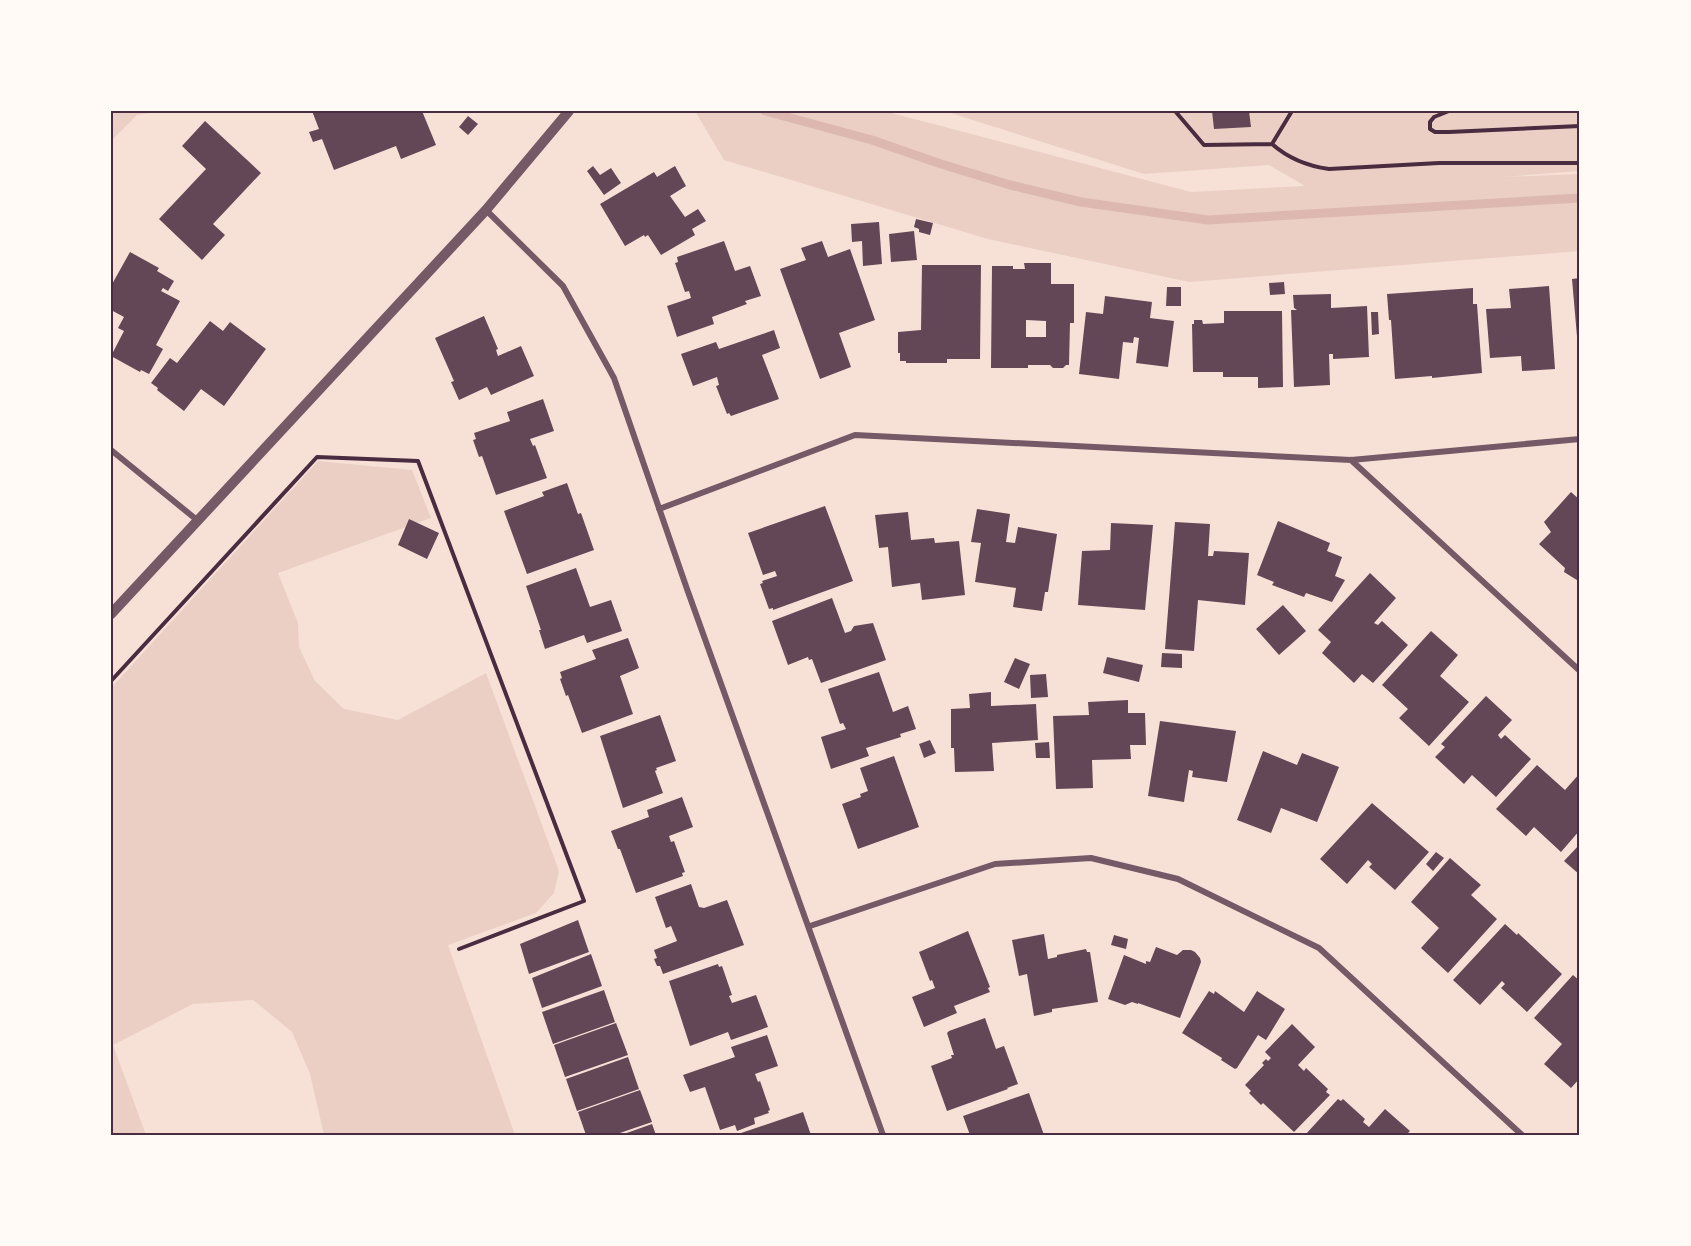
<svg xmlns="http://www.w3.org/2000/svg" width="1691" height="1246" font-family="Barlow,sans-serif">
	<rect width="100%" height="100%" fill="#f7e1d7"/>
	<path fill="#ebcfc5" d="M111 111H161L137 115 111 141Z
		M695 111H884L1191 192 1305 186 1269 165 1144 174 944 111H1580V171L1503 177 1580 174V251L1189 282 988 239 724 160Z
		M318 461 412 470 431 518 278 573 298 623 299 647 315 681 344 709 398 720 486 673 559 871 554 893 536 913 448 945 515 1135H324L310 1074 292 1032 253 1000 193 1004 113 1045 146 1135H112L111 688Z"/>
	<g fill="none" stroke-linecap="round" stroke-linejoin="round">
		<path stroke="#dcb8b0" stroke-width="9" d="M765 111 872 140 941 164 1010 185 1081 202 1208 220 1580 198"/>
	</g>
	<path fill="#644757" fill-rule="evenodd" d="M312 111H422L436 145 401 159 396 146 334 170 322 139 313 142 309 132 319 129Z
		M1212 111H1249L1251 127 1214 129Z
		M468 116 478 124 468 135 459 127Z
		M205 121 261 173 213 224 225 235 202 260 159 219 206 169 182 146Z
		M593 166 600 175 611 168 621 183 604 195 587 171Z
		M675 166 686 186 670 196 685 217 698 209 706 221 692 229 695 235 661 255 648 235 645 237 644 235 625 246 600 204 654 172 657 177Z
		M916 219 933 223 930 235 919 232V229L914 227Z
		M879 222 882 264 863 266 862 241 852 242 851 224Z
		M914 231 917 260 891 262 889 234Z
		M724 241 735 271 750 266 761 296 745 301 747 304 712 317 714 324 677 337 667 306 691 298 689 291 685 292 675 263 678 262 677 257Z
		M822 241 828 257 850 249 875 320 839 333 851 367 820 379 780 269 806 260 801 248Z
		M130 252 159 268 157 271 174 281 168 291 163 288 161 291 180 301 156 345 163 349 149 374 141 370 140 372 111 356 124 331 118 328 124 317 111 310V286Z
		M1024 263H1051V284H1074V323H1070L1069 365H1066L1063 368H1053L1050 365H1028V368H991L992 266H1013V269H1025ZM1026 320 1046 321V337H1026Z
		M922 265H981L980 359H947V363H906V361H900V353H898V332L921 330Z
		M1580 278V348H1578L1572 279Z
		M1284 282 1285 294 1270 295 1269 283Z
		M1549 286 1555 369 1522 371 1521 356 1490 358 1486 309 1511 308 1509 289Z
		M1167 287H1181V306H1166Z
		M1473 288V304H1477L1482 373 1432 378V376L1395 379 1391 320H1389L1387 294Z
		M1331 294V308L1367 306 1369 357 1333 359V354H1329L1330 385 1294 387 1291 310H1297L1294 308 1293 295Z
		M1105 296 1152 302 1150 318 1174 321 1168 367 1136 363 1139 338 1134 337 1133 343 1123 342 1119 379 1079 374 1086 312 1103 314Z
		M1224 311H1282L1283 387 1258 388V377H1223V372H1193L1192 324H1194V320H1202L1203 324 1224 323Z
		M1371 312H1378L1379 334 1372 335Z
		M484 316 498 349 496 350 498 356 521 346 534 376 491 395 487 387 459 400 451 382 454 381 435 338Z
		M210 321 223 331 230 322 266 349 224 406 201 389 184 411 157 390 158 388 151 383 170 358 177 363Z
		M774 330 780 348 762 355 779 399 731 416 729 413 727 414 716 386 719 385 717 377 693 386 681 354 716 342 719 349Z
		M543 399 554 431 530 439 533 446 535 445 547 478 496 495 482 456 479 457 473 440 476 439 474 433 510 421 507 412Z
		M567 483 578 514 581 513 594 550 527 574 504 511 544 496 542 492Z
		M1571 492 1580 500V582L1564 572 1565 568 1539 544 1551 532 1544 522Z
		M825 506 853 581 773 610V608L769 609 760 584 763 583 762 581 777 576 775 571 763 575 748 533Z
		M977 509 1010 514 1006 542 1015 543 1018 527 1057 534 1048 592H1045L1042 611 1013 607 1016 588 975 582 981 543 971 542Z
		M908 512 911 540 934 538 935 543 959 541 965 595 922 600 920 583 892 587 888 547 879 548 875 515Z
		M409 519 439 533 427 559 398 545Z
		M1278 521 1330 543 1327 551 1342 557 1335 576 1345 580 1332 602 1306 593 1304 597 1272 585 1274 582 1257 575Z
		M1175 522 1210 524 1208 556H1213L1214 551 1249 553 1245 605 1198 600 1194 651 1165 649Z
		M1111 523 1153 525 1145 610 1078 605 1082 551 1110 550Z
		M576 568 590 607 611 600 622 631 587 643 584 635 545 649 539 630H541L526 586Z
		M1370 573 1396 598 1374 623 1378 625 1382 621 1408 645 1373 683 1362 674 1354 683 1322 653 1331 642 1318 630Z
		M832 598 845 633 851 631 854 626 873 623 886 660 821 683 812 659 809 660 808 657 788 665 772 621Z
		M1283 605 1306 631 1279 655 1256 629Z
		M1431 631 1458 655 1440 676 1469 702 1429 746 1399 718 1408 709 1382 685Z
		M628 638 639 668 620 676 633 714 582 733 568 695 566 696 560 679 562 678 560 672 596 659 592 650Z
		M1162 653 1182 654V668L1161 667Z
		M1107 657 1143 665 1139 682 1103 673Z
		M1015 658 1030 664 1019 689 1004 682Z
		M879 672 893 712 908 706 916 729 900 734 901 737 866 748 869 756 831 769 821 737 846 729 843 723 840 724 828 689Z
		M1046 674 1048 697 1031 698 1030 675Z
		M991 692V706L1036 704 1038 740 992 743 994 771 955 772 954 748H951V709L970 708 969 694Z
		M1486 696 1512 720 1498 735 1501 739 1505 735 1531 759 1496 797 1472 775 1464 784 1435 757 1445 747 1441 744Z
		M1128 700V713H1145L1146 745H1130L1131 759 1092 760 1093 788 1056 789 1053 716 1089 715 1088 702Z
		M660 715 676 761 656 768 657 770 655 771 663 793 623 808 600 736Z
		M1160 721 1236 731 1227 782 1192 777 1193 771 1189 770 1184 802 1148 796Z
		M930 740 936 753 924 758 919 744Z
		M1049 742 1050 758H1036L1035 743Z
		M1263 751 1297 765 1302 753 1339 767 1317 822 1281 808 1271 833 1237 820Z
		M894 756 919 827 858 849 842 804 861 797 860 794 868 791 860 768Z
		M1537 765 1565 790 1580 773V830L1561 852 1534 827 1526 836 1496 809Z
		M682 797 693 827 669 836 671 842 674 841 685 872 682 873 683 876 636 893 620 849H618L611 831 649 817 647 810Z
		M1372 803 1429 852 1395 890 1369 867 1372 864 1368 860 1347 884 1320 859Z
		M1580 844V875L1564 861Z
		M1436 852 1444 858 1433 871 1426 864Z
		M1450 858 1481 885 1471 895 1497 919 1448 973 1421 948 1439 928 1411 902Z
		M691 884 699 907 704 908 727 900 744 945 663 974 660 966H657L654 959 657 958 654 950 677 941 671 926 666 928 655 897Z
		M578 920 589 952 529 974 520 944Z
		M1505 924 1517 935 1518 933 1562 974 1527 1012 1501 988 1505 984 1502 981 1480 1005 1453 980Z
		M968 931 990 987 988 988 990 992 954 1006 957 1013 924 1027 912 997 935 988 932 980 930 981 919 952Z
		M1044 934 1048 959 1057 957V955L1086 949 1087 952H1090L1098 1002 1052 1009V1012L1034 1016 1027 974 1019 976 1012 940Z
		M1114 935 1128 939 1126 949 1111 945Z
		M1156 947 1177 955 1183 950H1191L1195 952 1200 958 1201 962 1180 1018 1138 1003V1004L1132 1002 1125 1005 1108 999 1124 955 1146 964V961L1150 962Z
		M591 954 602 986 542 1008 532 978Z
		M718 964 719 967 722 966 732 995 729 996 732 1003 756 995 768 1027 731 1040 728 1032 690 1046 669 981Z
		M1573 975 1580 981V1078L1571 1088 1544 1064 1562 1044 1534 1018Z
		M604 990 615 1022 553 1044 542 1012Z
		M1209 991 1214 994 1215 991 1244 1012 1257 991 1285 1009 1266 1040 1258 1035 1237 1068 1235 1069 1221 1060 1222 1058 1182 1033Z
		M985 1018 996 1049 1004 1046 1018 1084 1007 1088 1008 1089 947 1111 931 1066 952 1058 951 1055H954L947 1033 949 1031Z
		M616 1023 628 1055 565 1077 554 1045Z
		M1292 1024 1315 1047 1298 1065 1304 1071 1306 1068 1328 1089 1326 1092 1330 1095 1294 1132 1263 1103 1261 1105 1249 1093 1251 1091 1245 1085 1264 1065 1262 1063 1266 1059 1268 1061 1271 1058 1265 1052Z
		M767 1035 778 1066 755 1074 758 1082 760 1081 770 1110 768 1111 769 1113 754 1118 755 1124 737 1131 735 1125 720 1130 705 1087 690 1092 683 1075 735 1057 731 1047Z
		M628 1057 639 1089 577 1111 566 1079Z
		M640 1090 652 1122 614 1135H586L578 1112Z
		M1029 1093 1044 1135H970L963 1116Z
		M1338 1099 1341 1101 1343 1099 1365 1119 1363 1122 1369 1127 1385 1109 1410 1131 1406 1135H1305Z
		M803 1112 811 1135H741V1133Z
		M652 1124 656 1135H621Z"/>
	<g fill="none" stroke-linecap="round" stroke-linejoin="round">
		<path stroke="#4a2c40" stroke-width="4" d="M1175 111 1204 145 1272 144 1292 111
			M1449 111 1434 117 1430 122V129L1435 132H1449L1580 126
			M1272 144C1289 159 1307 166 1329 169L1439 163H1580
			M111 681 317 457 418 461 584 901 459 949"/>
		<path stroke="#755966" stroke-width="6" d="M486 210 563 286 614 378 687 589 883 1135
			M111 450 197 520
			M1351 460 1580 671
			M659 509 855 435 1351 460 1580 439
			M810 926 995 864 1091 858 1178 879 1319 948 1522 1135"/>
		<path stroke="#755966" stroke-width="10" d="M111 614 486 210 569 111"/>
	</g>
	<rect width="1691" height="1246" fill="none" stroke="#fffaf5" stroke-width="225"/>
	<rect x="112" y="112" width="1466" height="1022" fill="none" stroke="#4a2c40" stroke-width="2"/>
</svg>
